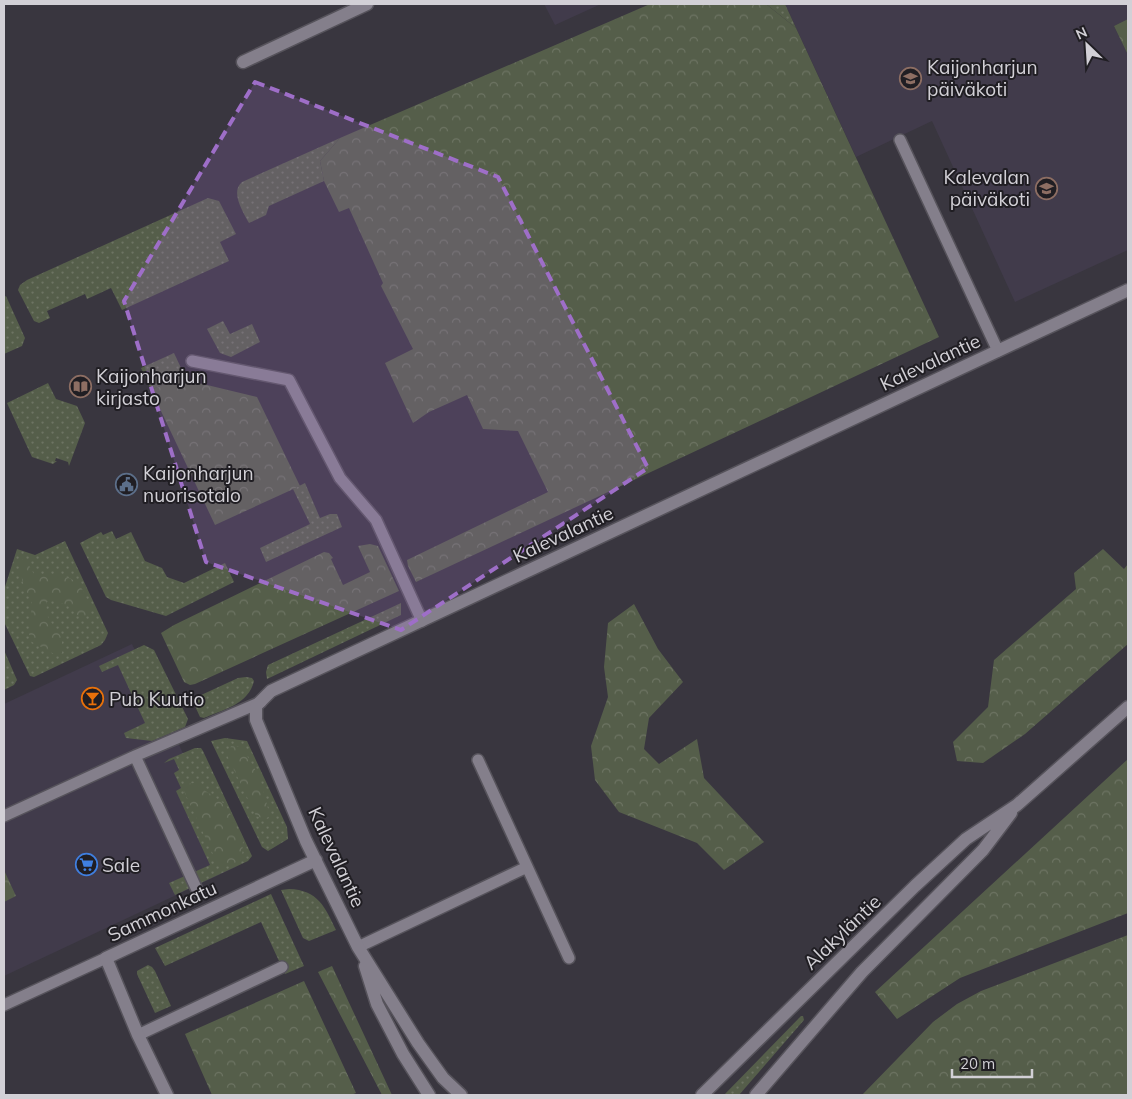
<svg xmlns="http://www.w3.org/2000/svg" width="1132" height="1099" font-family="Mulish,sans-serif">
	<defs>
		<pattern id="grass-dots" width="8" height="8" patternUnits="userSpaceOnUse" patternTransform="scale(1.25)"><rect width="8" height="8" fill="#555e4a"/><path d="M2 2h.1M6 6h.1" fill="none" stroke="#6d7463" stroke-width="1.8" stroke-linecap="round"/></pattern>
		<pattern id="forest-crowns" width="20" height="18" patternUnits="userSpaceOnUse" patternTransform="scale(1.25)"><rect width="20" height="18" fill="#555e4a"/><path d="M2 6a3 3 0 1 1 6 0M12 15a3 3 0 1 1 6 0" fill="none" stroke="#6d7463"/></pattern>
	</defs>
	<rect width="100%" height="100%" fill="#39363f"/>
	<path fill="#413b4b" d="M544 4H601L555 25Z
		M785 4H1128V19L1114 26 1128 55V250L1015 302 932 121 856 157Z
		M132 644 236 867 4 976V704Z"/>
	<path fill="url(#grass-dots)" d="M766 4H785L796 28Z
		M340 138 320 161 324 181 269 206 266 215 249 223C243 212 230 192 242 182Z
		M208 198 219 201 236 234 220 242 229 261 122 310 111 288 87 299 85 294 47 311 50 318 39 323 34 321 18 290 20 285 27 280Z
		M6 296 25 338 22 346 4 354V297Z
		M223 321 230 334 252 324 260 342 231 357 220 353 207 329Z
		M174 353 182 370 181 378H177L151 390 141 368Z
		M48 383 56 399 77 406 85 423 69 466 68 462 56 458 55 461H57L53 464 32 457 7 403Z
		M305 483 320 518 330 514H337L342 527 266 562 260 548 310 524 293 489Z
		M112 531 116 539 131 532 145 561 162 568 167 577 184 583 225 563 234 582 166 616 111 600 106 597 80 543 101 532 103 535Z
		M65 541 108 633 105 640 101 645 34 677 30 676 4 622V590L17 549 35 555Z
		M401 603V615L267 679 266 672 268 665Z
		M144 645 154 650 188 719 185 727 152 741 126 738 124 733 145 723 118 665 102 672 99 666Z
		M4 650 17 680 14 685 4 690Z
		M246 677 252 678 254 681C249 704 223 710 204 718L200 717 194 704 199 696 238 678Z
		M225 738 247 741 287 827 288 839 268 851 262 847 211 741Z
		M195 748H201L203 751 252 856 248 861 175 895 169 883 210 865 176 791 181 788 174 773 179 770 174 759 164 763 169 759Z
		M289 889C318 890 325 907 336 930L309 941 303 938 281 890Z
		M271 894 304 966 285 974 261 922 165 966 155 948Z
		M148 965 152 967 155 971 171 1006 155 1013 137 974V971Z
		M801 1016H803L804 1020 739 1095H724Z"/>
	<path fill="url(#forest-crowns)" d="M650 4H766L796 28 939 337 416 582 408 566 407 560 548 492 518 431 483 429 467 395 429 412 413 423 385 363 413 349 381 286 383 283 349 208 339 212 324 181 320 161 340 138Z
		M1128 19V55L1114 26Z
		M178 378 257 397 300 486 215 525 151 390Z
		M370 544 378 546 399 591 195 684 190 685 184 682 161 633 174 625 324 552 329 553 333 558 331 559 343 585 370 572 358 546Z
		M1103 549 1124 569 1128 564V644L1025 734 983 763 957 761 953 742 988 707 994 660 1076 589 1074 573Z
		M20 559 26 560 35 576C66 571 84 578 90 611L84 618 77 615 70 607 54 600 47 602 46 612 50 621 62 637V653L54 654 32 642 29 636 32 603 24 587 18 562Z
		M634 604 658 649 683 682 649 718 644 749 659 764 697 739 704 778 764 842 724 870 697 843 619 812 595 780 591 746 608 697 604 667 608 623Z
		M231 746 242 747 260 778 270 816 265 819 256 816 227 755Z
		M1128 759V913L960 978 897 1019 875 992Z
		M194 783 226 805 243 841 242 858 231 866 218 865 183 789 187 784Z
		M4 870 16 896 4 902Z
		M1128 935V1095H862L933 1022 957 1004 981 991Z
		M332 966 392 1095H382L318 972Z
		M304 981 356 1093 351 1095H212L185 1034Z"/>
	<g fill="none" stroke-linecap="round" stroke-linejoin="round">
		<defs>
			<path id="lane" d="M900 140 998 351
				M192 361 289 380 340 478 376 520 422 621
				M135 756 198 892
				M478 760 569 958
				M4 816 135 756 261 702
				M358 947 527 867
				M4 1005 106 958
				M138 1035 282 967"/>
			<path id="street" d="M243 62 367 4
				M365 966 377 1004 403 1054 429 1095
				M167 1095 138 1035 106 958 316 860
				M461 1095 443 1078 418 1043 358 947 306 841 256 720V706L271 691 1128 290"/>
			<path id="secondary" d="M702 1095 915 886 966 839 1017 805 1128 707
				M756 1095 862 972 983 850 1011 813"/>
		</defs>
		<use href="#lane" stroke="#56535b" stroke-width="14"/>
		<use href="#street" stroke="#56535b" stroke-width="15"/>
		<use href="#secondary" stroke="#56535b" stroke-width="15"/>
		<use href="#lane" stroke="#847f8b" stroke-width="11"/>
		<use href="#street" stroke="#847f8b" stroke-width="12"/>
		<use href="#secondary" stroke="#847f8b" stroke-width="12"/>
	</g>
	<path fill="#9e6ec8" fill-opacity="0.2" stroke="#9e6ec8" stroke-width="4" stroke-dasharray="10 6" stroke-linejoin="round" d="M255 82 498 177 648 468 401 630 206 562 124 301Z"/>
	<defs>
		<symbol id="school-ring" viewBox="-11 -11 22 22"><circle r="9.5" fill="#201e23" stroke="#8d6e63" stroke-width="1.5"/><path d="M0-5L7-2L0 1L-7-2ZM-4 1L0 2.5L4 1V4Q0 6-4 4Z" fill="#8d6e63"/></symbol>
		<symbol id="library-ring" viewBox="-11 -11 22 22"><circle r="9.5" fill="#201e23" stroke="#8d6e63" stroke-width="1.5"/><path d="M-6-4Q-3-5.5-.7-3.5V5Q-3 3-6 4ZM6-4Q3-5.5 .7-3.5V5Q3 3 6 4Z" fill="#8d6e63"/></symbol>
		<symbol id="civic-ring" viewBox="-11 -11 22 22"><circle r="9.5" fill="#201e23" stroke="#5c6f8a" stroke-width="1.5"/><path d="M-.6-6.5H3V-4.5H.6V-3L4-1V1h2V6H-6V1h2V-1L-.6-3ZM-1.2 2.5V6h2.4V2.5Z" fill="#5c6f8a"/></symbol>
		<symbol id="bar-ring" viewBox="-11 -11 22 22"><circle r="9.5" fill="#201e23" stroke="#e8710a" stroke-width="1.5"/><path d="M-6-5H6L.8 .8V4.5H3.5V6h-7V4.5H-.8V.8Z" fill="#e8710a"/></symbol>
		<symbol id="supermarket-ring" viewBox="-11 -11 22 22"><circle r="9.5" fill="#201e23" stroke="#3f7fe0" stroke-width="1.5"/><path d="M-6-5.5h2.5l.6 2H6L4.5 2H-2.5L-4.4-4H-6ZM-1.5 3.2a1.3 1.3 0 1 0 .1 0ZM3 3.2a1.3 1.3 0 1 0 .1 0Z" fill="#3f7fe0"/></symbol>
	</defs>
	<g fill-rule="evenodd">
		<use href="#school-ring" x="898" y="66" width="25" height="25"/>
		<use href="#school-ring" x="1034" y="176" width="25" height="25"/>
		<use href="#library-ring" x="68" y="374" width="25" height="25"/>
		<use href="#civic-ring" x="114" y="472" width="25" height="25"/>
		<use href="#bar-ring" x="80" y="686" width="25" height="25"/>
		<use href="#supermarket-ring" x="74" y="852" width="25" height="25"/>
	</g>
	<g text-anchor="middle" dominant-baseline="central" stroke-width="4" stroke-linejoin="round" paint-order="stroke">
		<g font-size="19" fill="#d2d0d6" stroke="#201e23" text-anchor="start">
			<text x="927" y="67">Kaijonharjun<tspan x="927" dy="22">päiväkoti</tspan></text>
			<text x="1030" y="177" text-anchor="end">Kalevalan<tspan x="1030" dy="22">päiväkoti</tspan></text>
			<text x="96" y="376">Kaijonharjun<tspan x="96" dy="22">kirjasto</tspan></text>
			<text x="143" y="473">Kaijonharjun<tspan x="143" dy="22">nuorisotalo</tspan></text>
			<text x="109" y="699">Pub Kuutio</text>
			<text x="102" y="865">Sale</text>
		</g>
		<g font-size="19" fill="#d2d0d6" stroke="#201e23">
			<text transform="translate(930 362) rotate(-25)">Kalevalantie</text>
			<text transform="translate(563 534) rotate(-25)">Kalevalantie</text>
			<text transform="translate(337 857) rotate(65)">Kalevalantie</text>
			<text transform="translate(162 911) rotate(-25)">Sammonkatu</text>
			<text transform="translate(842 932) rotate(-44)">Alakyläntie</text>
		</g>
	</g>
	<rect width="1132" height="1099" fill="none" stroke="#d2d0d6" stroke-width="10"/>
	<g transform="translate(1087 45) rotate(335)" stroke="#201e23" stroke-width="4" paint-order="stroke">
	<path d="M0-4L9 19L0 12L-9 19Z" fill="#d2d0d6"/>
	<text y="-8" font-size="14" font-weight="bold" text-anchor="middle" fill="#d2d0d6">N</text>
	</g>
	<path d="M952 1069v8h80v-8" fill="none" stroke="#d2d0d6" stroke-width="2.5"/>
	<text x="960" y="1069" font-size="15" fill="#d2d0d6" stroke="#201e23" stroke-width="4" paint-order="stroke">20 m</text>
</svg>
